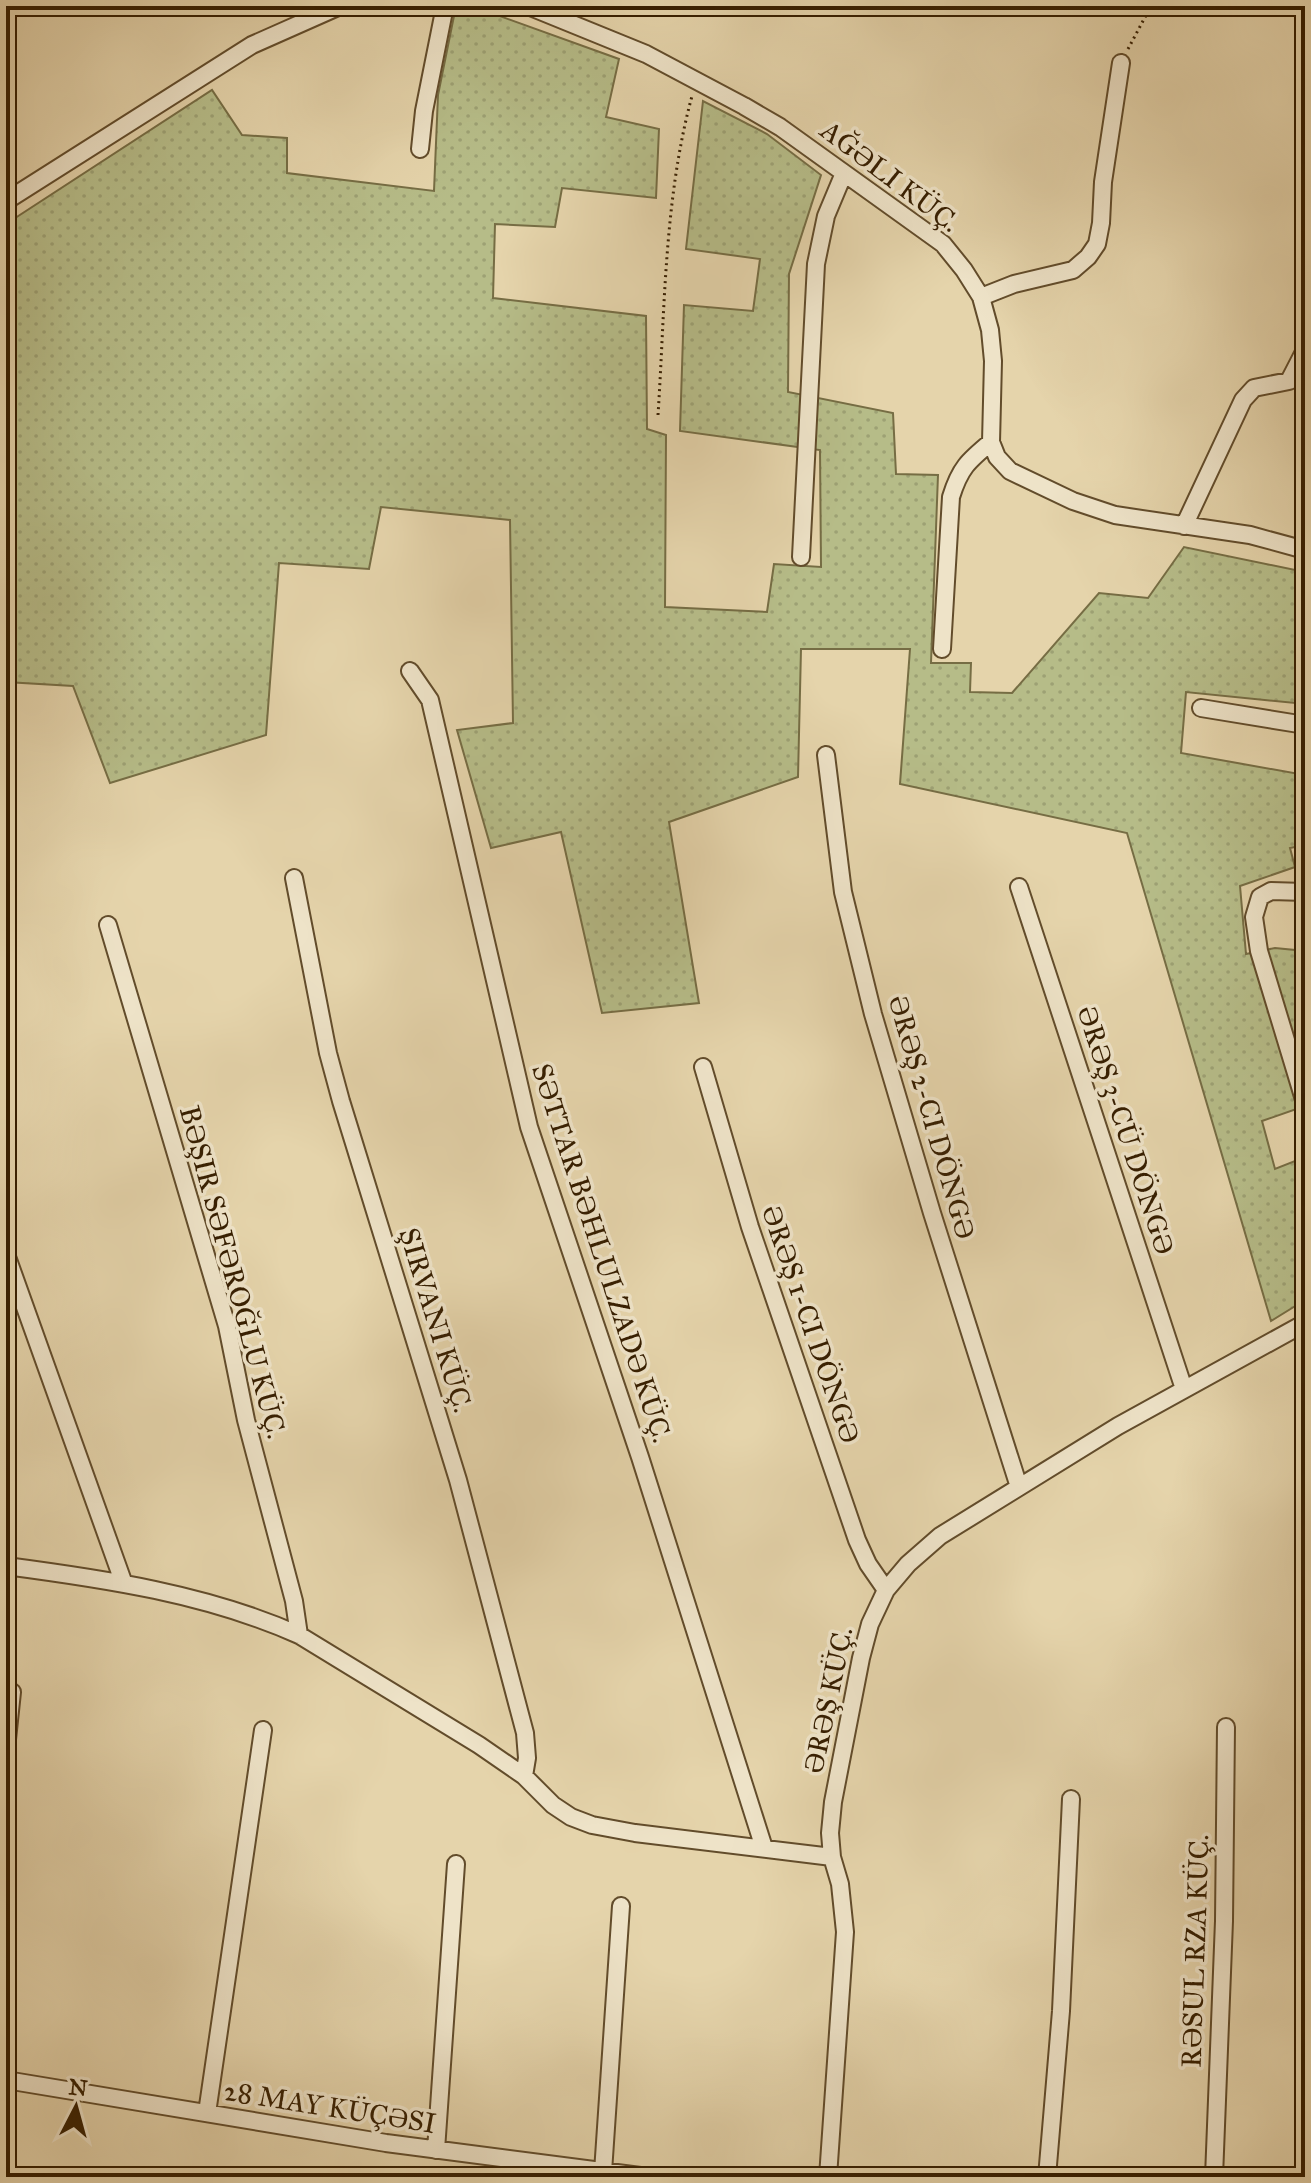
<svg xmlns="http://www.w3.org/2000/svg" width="1311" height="2183" font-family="'IM FELL Great Primer',serif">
	<defs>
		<pattern id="garden-dots" width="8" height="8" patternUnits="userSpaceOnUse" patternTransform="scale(2)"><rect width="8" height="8" fill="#b6bc88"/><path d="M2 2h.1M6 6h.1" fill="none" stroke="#9da174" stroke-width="1.8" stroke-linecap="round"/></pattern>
	</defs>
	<rect width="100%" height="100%" fill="#e5d4ab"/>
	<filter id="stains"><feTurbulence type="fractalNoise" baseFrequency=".0025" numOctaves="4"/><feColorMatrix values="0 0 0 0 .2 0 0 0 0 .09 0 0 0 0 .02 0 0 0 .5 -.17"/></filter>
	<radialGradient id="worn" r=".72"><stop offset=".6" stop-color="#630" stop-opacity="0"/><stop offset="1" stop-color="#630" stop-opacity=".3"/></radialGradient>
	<path fill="url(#garden-dots)" stroke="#766d44" stroke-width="2" d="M456 6H472L619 59 606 117 659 129 656 198 562 188 555 227 495 224 493 298 646 316 647 429 666 435 665 607 767 612 774 564 821 567 820 450 680 431 684 305 753 311 760 259 686 249 703 101 767 134 821 175 789 274 788 392 893 413 896 474 938 475 931 663H971L970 692 1012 693 1099 593 1148 598 1184 547 1305 572V704L1186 692 1181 753 1305 775V845L1290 848 1295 867 1240 886 1246 954 1275 948 1305 951V1106L1262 1121 1275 1169 1300 1159 1305 1174V1300L1271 1321 1127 833 900 784 910 649H801L798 777 669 822 699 1003 602 1013 561 832 491 848 457 730 513 723 510 520 381 507 369 569 279 563 266 735 110 783 73 686 6 682V224L212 90 242 135 287 138V173L434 191 438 95Z"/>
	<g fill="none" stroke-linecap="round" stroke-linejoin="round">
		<defs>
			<path id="minor" d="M528 6 646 54 744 106 780 127 943 244 964 270 981 297 990 330 993 361 991 442 997 457 1010 471 1073 501 1115 515 1250 535 1305 550
				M420 149 424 111 445 6
				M6 201 252 45 340 6
				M981 297 1014 284 1073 270 1088 257 1097 244 1101 223 1103 182 1121 63
				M1184 526 1243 400 1254 388 1289 381 1305 350
				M801 557 816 264 826 216 844 173
				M942 649 951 497C960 468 968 461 991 442
				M410 671 430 700 529 1127 640 1457 764 1848
				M1201 708 1305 725
				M826 755 843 892 873 1014 932 1213 1019 1487
				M294 878 328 1053 341 1101 458 1480 525 1733 527 1758 524 1776
				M1019 887 1184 1389
				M1305 892 1271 891 1260 897 1254 917 1259 951 1305 1103
				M108 925 227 1326 246 1420 294 1601 299 1635
				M703 1067 750 1227 857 1540 868 1564 886 1590
				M6 1254 124 1584
				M6 1566C105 1579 207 1594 299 1635L479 1745 524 1776 553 1805 571 1817 592 1825 635 1833 832 1857
				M6 1749 12 1692
				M6 2080 386 2143 648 2177
				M207 2113 263 1730
				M436 2150 456 1864
				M603 2172 621 1906
				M828 2177 845 1932 840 1884 832 1857 830 1833 833 1802 861 1658 870 1624 886 1590 908 1564 940 1536 1118 1426 1305 1323
				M1047 2177 1061 2011 1071 1799
				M1214 2177 1224 1921 1226 1727"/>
		</defs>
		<use href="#minor" stroke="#624c2b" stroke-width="20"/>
		<path stroke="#361e00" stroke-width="3" stroke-dasharray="2 4" stroke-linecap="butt" d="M1128 49 1151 6
			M658 415C665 309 664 199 692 96"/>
		<use href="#minor" stroke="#eee3c8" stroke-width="16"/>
	</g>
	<g text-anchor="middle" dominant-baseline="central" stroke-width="7" stroke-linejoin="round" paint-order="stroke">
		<g font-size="28" fill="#361e00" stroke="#eee3c8">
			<text transform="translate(890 176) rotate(37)">AĞƏLI KÜÇ.</text>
			<text transform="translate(932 1117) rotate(74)">ƏRƏŞ 2-CI DÖNGƏ</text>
			<text transform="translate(1126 1130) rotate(72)">ƏRƏŞ 3-CÜ DÖNGƏ</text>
			<text transform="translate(602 1253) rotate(72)">SƏTTAR BƏHLULZADƏ KÜÇ.</text>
			<text transform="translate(233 1272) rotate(75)">BƏŞIR SƏFƏROĞLU KÜÇ.</text>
			<text transform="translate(436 1320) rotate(73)">ŞIRVANI KÜÇ.</text>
			<text transform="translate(811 1324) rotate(71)">ƏRƏŞ 1-CI DÖNGƏ</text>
			<text transform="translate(828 1700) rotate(-78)">ƏRƏŞ KÜÇ.</text>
			<text transform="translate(1195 1951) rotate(-88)">RƏSUL RZA KÜÇ.</text>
			<text transform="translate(330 2107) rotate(9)">28 MAY KÜÇƏSI</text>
		</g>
	</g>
	<rect width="1311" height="2183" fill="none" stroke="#e5d4ab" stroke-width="32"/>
	<rect x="8" y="8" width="1295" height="2167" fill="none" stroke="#361e00" stroke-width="4"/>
	<rect x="16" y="16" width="1279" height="2151" fill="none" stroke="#361e00" stroke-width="2"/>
	<g transform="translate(76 2107) rotate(6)" stroke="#eee3c8" stroke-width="6" paint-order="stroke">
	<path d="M0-6L14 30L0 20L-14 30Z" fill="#361e00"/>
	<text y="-12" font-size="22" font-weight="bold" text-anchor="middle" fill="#361e00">N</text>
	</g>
	<rect width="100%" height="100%" filter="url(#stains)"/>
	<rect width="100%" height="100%" fill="url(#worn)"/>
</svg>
